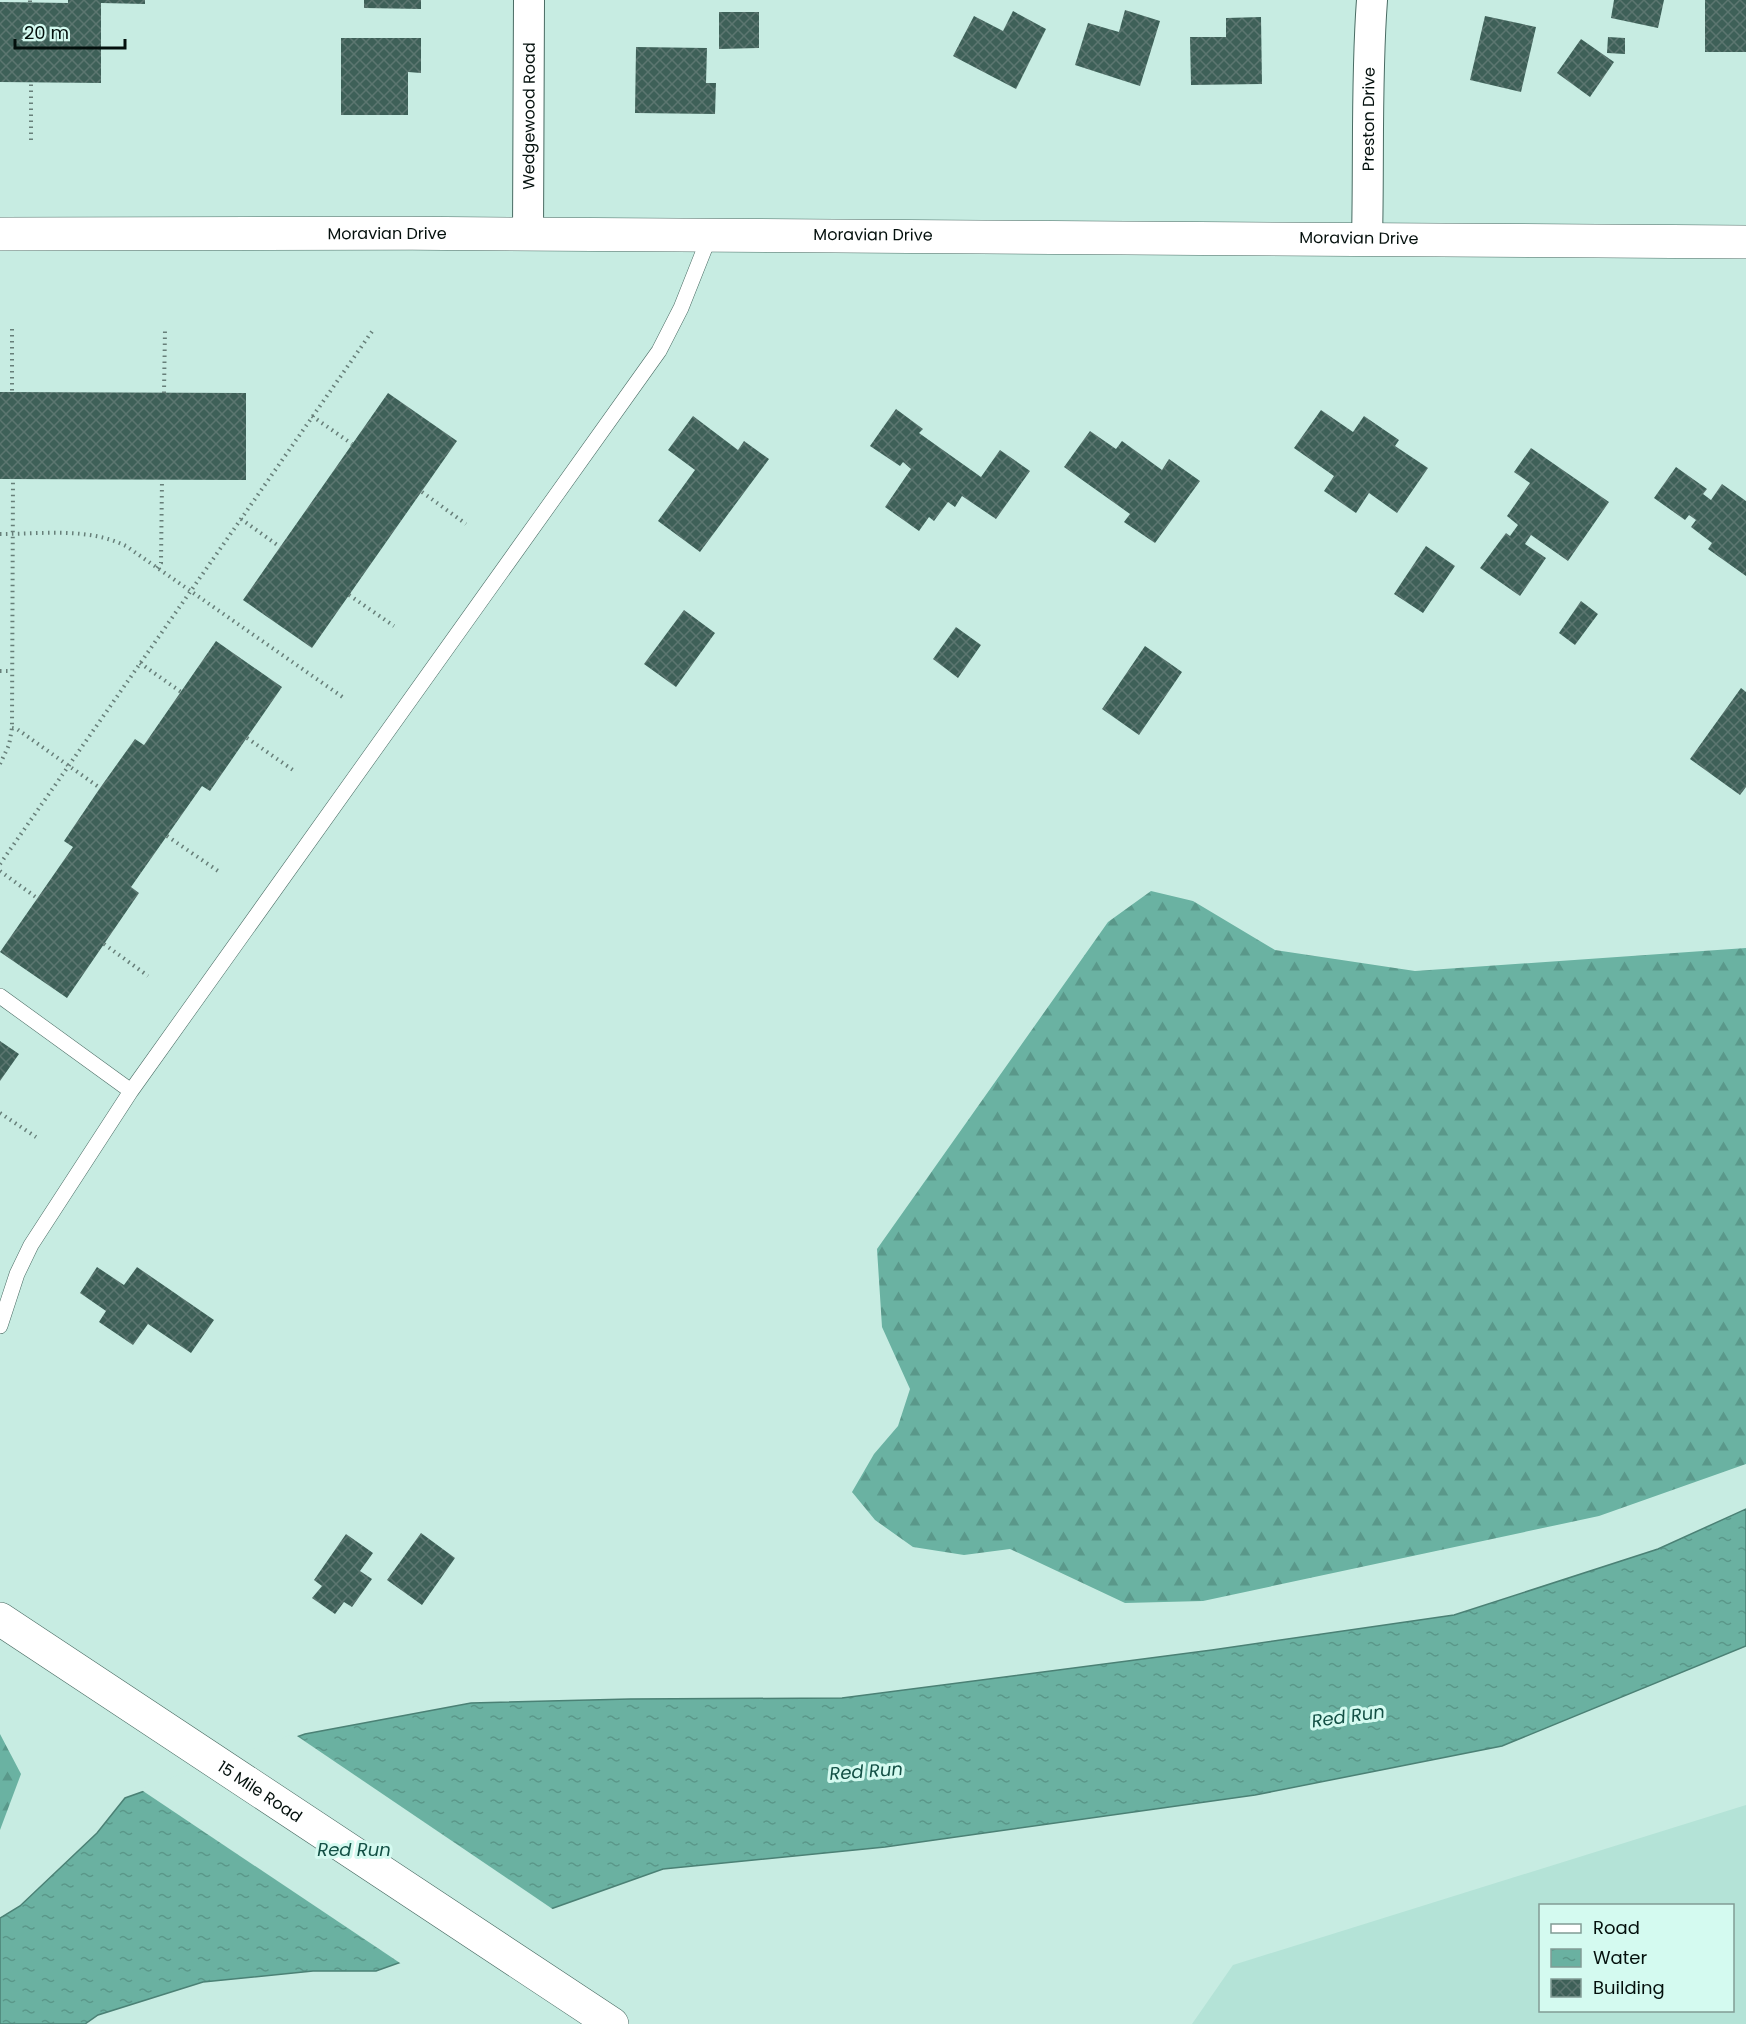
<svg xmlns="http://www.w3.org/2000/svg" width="1746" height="2024" font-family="Poppins,sans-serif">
	<defs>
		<pattern id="forest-firs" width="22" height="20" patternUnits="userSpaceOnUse" patternTransform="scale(1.5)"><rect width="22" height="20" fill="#6ab2a2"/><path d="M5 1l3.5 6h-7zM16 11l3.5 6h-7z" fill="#5a988a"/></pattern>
		<pattern id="water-ripples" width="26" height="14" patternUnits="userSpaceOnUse" patternTransform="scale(1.5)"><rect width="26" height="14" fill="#6ab1a1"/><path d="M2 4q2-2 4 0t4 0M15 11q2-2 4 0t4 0" fill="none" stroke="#5a9789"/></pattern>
		<pattern id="building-cross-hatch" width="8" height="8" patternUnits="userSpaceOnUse" patternTransform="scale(1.5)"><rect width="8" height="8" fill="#3e6058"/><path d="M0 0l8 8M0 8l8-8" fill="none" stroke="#5c7670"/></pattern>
	</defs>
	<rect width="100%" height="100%" fill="#c7ece2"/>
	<path fill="#b4e3d7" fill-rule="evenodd" d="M1746 1805V2024H1192L1233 1965ZM1540 1906H1732V2010H1540Z"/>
	<path fill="url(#forest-firs)" d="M1151 891 1193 901 1275 950 1415 971 1746 948V1464L1599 1516 1203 1601 1125 1603 1010 1549 964 1555 913 1547 875 1520 852 1492 874 1454 898 1426 910 1389 882 1327 877 1249 1108 922Z
		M0 1734 21 1774 0 1830Z"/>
	<path fill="url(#water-ripples)" stroke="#4b8175" stroke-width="1.5" d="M1746 1509V1646L1502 1746 1255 1795 885 1847 663 1869 376 1971H313L203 1982 98 2015 85 2024H0V1918L20 1906 97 1833 125 1798 305 1734 471 1703 630 1699 842 1698 1212 1650 1454 1615 1658 1549Z"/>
	<path fill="#c7ece2" d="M294 1734 554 1910 403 1965 140 1789Z"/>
	<path fill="url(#building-cross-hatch)" d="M68 0H145V4L101 3V83L0 82V2L68 3Z
		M364 0H421V9L364 8Z
		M1614 0H1664L1658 28 1611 18Z
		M1705 0H1746V52H1705Z
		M1125 10 1160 21 1140 86 1075 65 1088 23 1119 32Z
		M1013 11 1046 29 1016 89 953 56 974 16 1003 31Z
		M719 12H759V48L719 49Z
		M1485 16 1536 27 1521 92 1470 80Z
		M1261 17 1262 84 1191 85 1190 37H1226V18Z
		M1608 37 1625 38V54L1607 53Z
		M341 38H421V73L408 72V115H341Z
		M1581 39 1614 62 1590 97 1557 73Z
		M636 47 707 48 706 83H716L715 114 635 113Z
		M0 392 246 393V480L0 479Z
		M388 393 457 441 312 648 243 600Z
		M896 409 923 429 919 433 981 477 1000 450 1030 471 996 519 962 496 955 507 948 502 934 521 929 517 919 531 885 507 911 469 903 462 900 466 870 446Z
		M1321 410 1353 432 1364 416 1399 440 1395 446 1428 468 1397 513 1369 493 1356 513 1324 491 1334 476 1294 448Z
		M693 416 738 450 744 441 769 459 700 552 658 521 695 470 668 450Z
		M1090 431 1116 449 1122 441 1162 470 1169 459 1200 481 1155 543 1124 522 1130 514 1064 467Z
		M1531 448 1609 502 1568 561 1531 535 1525 544 1546 558 1520 596 1480 568 1506 533 1510 536 1518 525 1507 516 1530 483 1514 472Z
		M1676 467 1707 489 1703 494 1711 500 1722 484 1746 501V576L1708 549 1712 543 1691 527 1696 520 1689 515 1685 520 1654 498Z
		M1426 546 1455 566 1423 613 1394 594Z
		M1581 601 1598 614 1575 645 1559 633Z
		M684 610 715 633 676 687 644 664Z
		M956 627 981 645 958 678 933 659Z
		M216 641 282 687 210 791 202 786 131 887 139 893 67 998 0 952 73 847 64 841 100 788 135 739 144 745Z
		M1145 646 1182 672 1139 735 1102 709Z
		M1741 688 1746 692V787L1740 795 1690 759Z
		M0 1041 19 1054 0 1081Z
		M97 1267 124 1285 137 1267 214 1320 191 1353 148 1324 133 1345 99 1322 106 1311 80 1293Z
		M421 1533 455 1558 422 1605 387 1580Z
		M346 1534 373 1553 360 1571 372 1579 352 1607 344 1602 335 1614 312 1598 322 1586 314 1580Z"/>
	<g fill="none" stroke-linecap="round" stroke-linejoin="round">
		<defs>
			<path id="lane" d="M0 996 131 1091
				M0 1326 17 1274 31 1245 131 1091 659 351 681 308 710 235"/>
			<g id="street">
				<path id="s1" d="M528 233 529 0"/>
				<path id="s2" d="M1367 239C1369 159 1366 79 1372 0"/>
			</g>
			<g id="secondary">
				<path id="s3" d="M0 234C582 232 1164 234 1746 242"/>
				<path id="s4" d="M0 1619 612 2024"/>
			</g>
		</defs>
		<use href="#lane" stroke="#496b63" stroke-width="16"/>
		<use href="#street" stroke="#496b63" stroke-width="32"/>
		<use href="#secondary" stroke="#496b63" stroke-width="34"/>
		<path stroke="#677f79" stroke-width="4" stroke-dasharray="1.5 4.5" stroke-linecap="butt" d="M30 2V0
			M31 140V82
			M12 329V392
			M164 393 165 330
			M312 416 352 444
			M422 492 466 524
			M241 519 280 547
			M0 534C42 534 88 527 126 546L344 698
			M157 568 161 563 162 480
			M349 595 394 626
			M140 663 181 692
			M0 671H11
			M12 728 17 729 100 788
			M247 738 293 770
			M0 764 9 745 12 728 13 479
			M167 836 221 873
			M0 864 373 330
			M0 871 37 898
			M104 944 148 976
			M0 1113 36 1137"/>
		<use href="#lane" stroke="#fff" stroke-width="15"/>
		<use href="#street" stroke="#fff" stroke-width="30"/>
		<use href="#secondary" stroke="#fff" stroke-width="33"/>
	</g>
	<g text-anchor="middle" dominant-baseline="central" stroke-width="6" stroke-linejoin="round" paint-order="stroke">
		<g font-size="16" fill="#04100d" stroke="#d4faf0">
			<text stroke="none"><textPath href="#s1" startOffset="117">Wedgewood Road</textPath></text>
			<text stroke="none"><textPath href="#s2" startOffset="120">Preston Drive</textPath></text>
			<text stroke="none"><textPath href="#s3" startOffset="387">Moravian Drive</textPath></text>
			<text stroke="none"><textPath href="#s3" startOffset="873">Moravian Drive</textPath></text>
			<text stroke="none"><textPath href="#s3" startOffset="1359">Moravian Drive</textPath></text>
			<text stroke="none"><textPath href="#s4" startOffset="312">15 Mile Road</textPath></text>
		</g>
		<g font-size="18" font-style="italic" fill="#135045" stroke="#d4faf0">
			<text transform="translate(1348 1716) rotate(-8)">Red Run</text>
			<text transform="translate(866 1771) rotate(-4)">Red Run</text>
			<text x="354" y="1849">Red Run</text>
		</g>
	</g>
	<rect x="1539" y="1904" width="195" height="108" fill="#d4faf0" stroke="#819c95" stroke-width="1.5"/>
	<rect x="1551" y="1924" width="30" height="9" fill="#ffffff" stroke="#819c95" stroke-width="1.5"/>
	<text x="1593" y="1934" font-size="18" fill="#04100d">Road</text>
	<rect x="1551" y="1949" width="30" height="18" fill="url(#water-ripples)" stroke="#819c95" stroke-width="1.5"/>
	<text x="1593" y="1964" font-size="18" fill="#04100d">Water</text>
	<rect x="1551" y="1979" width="30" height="18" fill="url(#building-cross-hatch)" stroke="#819c95" stroke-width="1.5"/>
	<text x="1593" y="1994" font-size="18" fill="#04100d">Building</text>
	<path d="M15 39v9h110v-9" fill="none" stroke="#04100d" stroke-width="3"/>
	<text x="24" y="39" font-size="18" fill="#04100d" stroke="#d4faf0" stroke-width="4.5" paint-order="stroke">20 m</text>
</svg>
